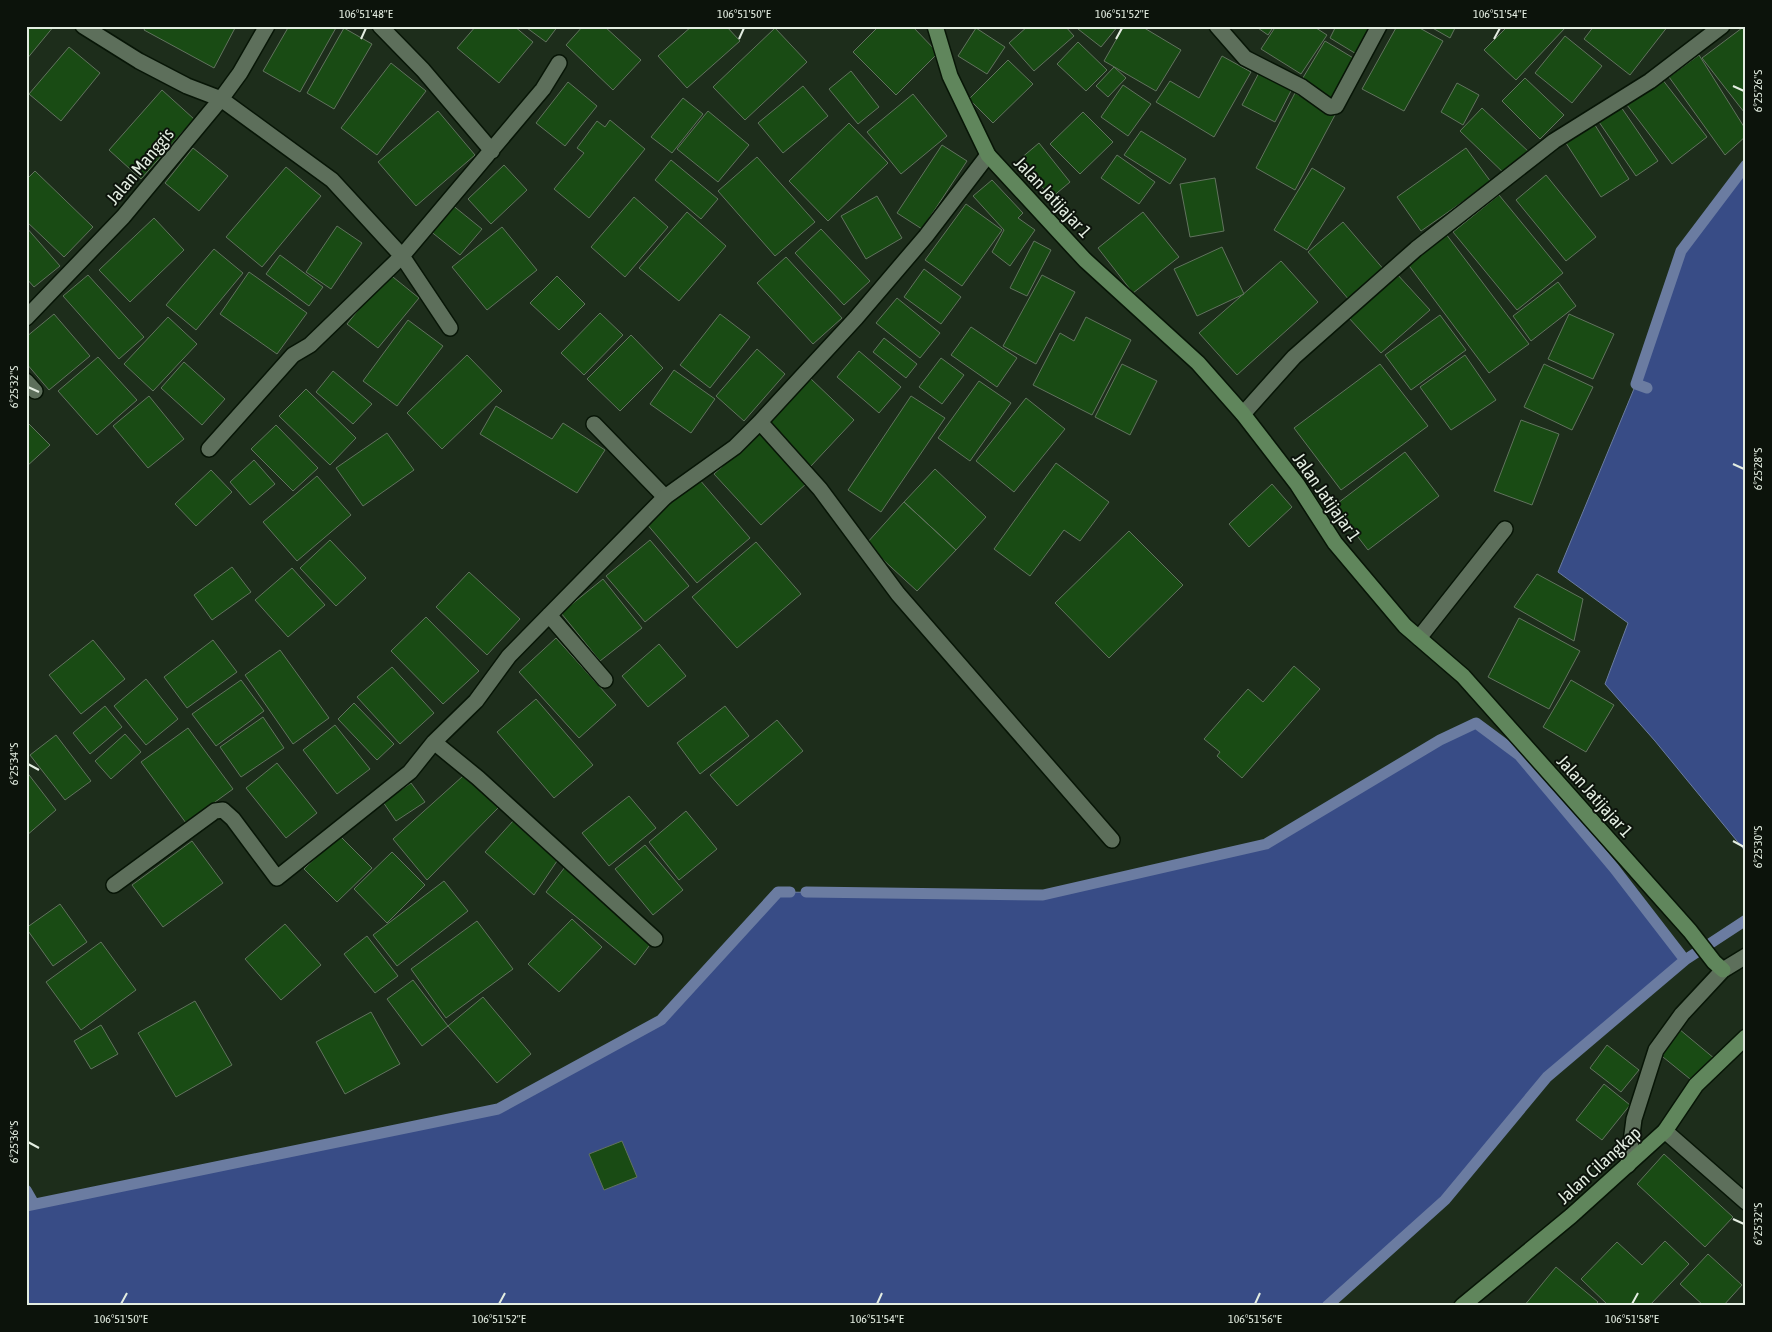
<svg xmlns="http://www.w3.org/2000/svg" width="1772" height="1332" font-family="'Asap Condensed',sans-serif">
	<rect width="100%" height="100%" fill="#1d2d1b"/>
	<path fill="#384c86" stroke="#6b7ca1" d="M1746 165V852L1655 741 1605 684 1628 623 1558 572 1636 384 1681 251Z
		M1476 723 1519 755 1614 868 1685 960 1547 1077 1445 1200 1327 1306H26V1206L498 1109 661 1020 778 892 1043 895 1266 844 1440 740Z"/>
	<g fill="none" stroke-linecap="round" stroke-linejoin="round">
		<path stroke="#6b7ca1" stroke-width="11" d="M1647 388 1636 384 1681 251 1746 165
			M806 892 1043 895 1266 844 1440 740 1476 723 1519 755 1614 868 1685 960
			M26 1190 34 1204
			M26 1206 498 1109 661 1020 778 892H790
			M1327 1306 1445 1200 1547 1077 1685 960 1746 920"/>
	</g>
	<path fill="#194b14" stroke="#61735e" d="M26 26H54L26 60Z
		M146 26H231L235 28 214 68 144 30Z
		M289 26H337L300 92 263 71Z
		M476 26H514L533 42 499 83 457 48Z
		M528 26H558L546 42 527 28Z
		M583 26H604L641 60 613 90 566 45Z
		M692 26H726L740 41 687 88 658 56Z
		M879 26H912L938 53 896 95 853 52Z
		M1028 26H1065L1074 36 1034 71 1009 43Z
		M1079 26H1118L1101 47 1078 29Z
		M1124 26H1141L1181 50 1156 91 1104 61Z
		M1255 26H1274L1268 35Z
		M1276 26H1313L1327 35 1301 74 1261 49Z
		M1336 26H1375L1358 55 1330 38Z
		M1397 26H1416L1443 41 1404 111 1362 89Z
		M1429 26H1456L1450 38Z
		M1508 26H1565L1566 27 1516 80 1484 50Z
		M1594 26H1668L1630 75 1584 39Z
		M344 28 372 44 334 109 307 93Z
		M775 28 807 62 745 120 713 87Z
		M976 28 1005 47 987 74 958 56Z
		M1742 28 1746 32V111L1744 112 1702 58Z
		M1565 36 1602 66 1572 103 1535 73Z
		M1325 41 1355 59 1331 98 1301 81Z
		M1078 42 1107 70 1086 91 1057 64Z
		M69 47 100 73 61 121 29 94Z
		M1699 55 1746 130V136L1725 155 1669 77Z
		M1222 56 1251 72 1214 137 1156 102 1170 81 1199 98Z
		M1008 60 1033 84 993 123 969 99Z
		M391 63 426 91 377 155 341 128Z
		M1114 67 1126 78 1108 97 1096 86Z
		M1262 67 1294 85 1275 122 1242 105Z
		M851 71 879 107 858 124 829 89Z
		M1525 78 1564 115 1540 139 1502 101Z
		M1662 79 1707 137 1672 164 1627 105Z
		M568 82 597 106 565 146 536 123Z
		M1457 83 1479 95 1463 125 1441 112Z
		M1123 85 1151 104 1128 136 1101 117Z
		M803 86 828 116 783 153 758 123Z
		M162 90 194 119 141 179 109 150Z
		M1295 93 1335 115 1295 190 1256 168Z
		M913 94 947 136 901 174 867 132Z
		M683 98 703 114 672 153 651 137Z
		M1621 107 1658 161 1636 176 1599 122Z
		M1482 108 1530 153 1508 177 1460 131Z
		M438 111 475 155 416 206 378 162Z
		M708 111 749 145 718 182 677 149Z
		M1083 112 1113 142 1080 174 1050 144Z
		M610 120 645 149 589 218 554 189 584 153 577 148 597 121 605 127Z
		M1593 122 1629 179 1601 197 1564 140Z
		M849 123 888 163 828 221 789 181Z
		M1141 131 1186 159 1170 184 1124 155Z
		M1039 143 1070 182 1051 198 1020 159Z
		M942 145 967 161 922 229 897 213Z
		M193 148 228 176 199 211 165 183Z
		M1466 148 1491 182 1421 231 1397 197Z
		M1117 155 1155 182 1139 204 1101 178Z
		M757 157 815 222 775 256 718 191Z
		M671 160 718 199 701 219 655 180Z
		M504 165 527 190 491 224 468 199Z
		M286 167 321 196 262 267 226 237Z
		M1312 168 1345 188 1307 250 1274 230Z
		M35 171 93 227 64 257 26 221V180Z
		M1546 175 1596 237 1566 261 1516 200Z
		M1215 178 1224 231 1190 237 1180 184Z
		M992 180 1023 213 1018 218 1035 230 1010 266 992 252 1004 230 973 196Z
		M1499 195 1563 273 1517 310 1453 232Z
		M877 196 902 238 866 259 841 216Z
		M634 197 668 227 625 277 591 247Z
		M451 204 482 229 460 255 429 230Z
		M966 204 1002 230 962 286 925 260Z
		M687 212 726 246 679 301 639 268Z
		M1143 212 1179 257 1133 293 1098 248Z
		M154 218 184 250 130 302 99 270Z
		M1343 222 1385 271 1350 301 1308 252Z
		M337 226 362 243 331 289 306 272Z
		M26 227 60 266 34 287 26 278Z
		M502 227 537 270 487 310 452 267Z
		M821 229 870 281 844 305 795 253Z
		M1446 234 1529 344 1489 373 1407 263Z
		M1034 241 1051 250 1027 296 1010 288Z
		M1222 247 1244 294 1197 316 1174 269Z
		M214 249 243 273 196 330 166 305Z
		M280 255 323 287 309 306 266 274Z
		M786 257 842 318 813 344 757 283Z
		M1281 261 1318 302 1237 375 1199 333Z
		M924 269 961 297 941 324 904 297Z
		M249 272 307 313 277 354 220 314Z
		M388 273 419 298 378 348 347 324Z
		M1396 273 1430 310 1381 353 1348 317Z
		M88 275 144 337 119 359 63 296Z
		M1042 275 1075 292 1036 364 1003 346Z
		M557 276 585 304 559 330 530 303Z
		M1558 282 1576 306 1531 341 1513 316Z
		M897 298 940 333 920 358 876 323Z
		M600 313 623 335 584 375 561 353Z
		M54 314 90 356 49 390 26 363V337Z
		M720 314 750 337 710 388 680 365Z
		M1569 314 1614 334 1593 379 1548 359Z
		M1440 315 1466 350 1411 390 1385 355Z
		M168 317 197 344 153 391 124 364Z
		M1086 317 1131 340 1092 415 1033 385 1060 333 1074 341Z
		M408 320 443 346 397 406 363 381Z
		M971 327 1017 358 997 387 951 355Z
		M631 335 663 368 620 411 587 379Z
		M884 338 917 364 906 378 873 352Z
		M757 349 785 374 744 421 716 396Z
		M859 351 901 387 879 413 837 377Z
		M467 355 502 391 442 449 407 413Z
		M1465 355 1496 400 1451 430 1420 387Z
		M98 357 137 400 97 435 58 391Z
		M941 358 964 375 942 404 919 387Z
		M184 362 225 399 202 425 161 388Z
		M1122 364 1157 381 1130 435 1095 417Z
		M1380 364 1428 426 1341 490 1294 428Z
		M1544 364 1593 387 1572 430 1524 407Z
		M674 370 715 399 691 433 650 404Z
		M333 371 372 404 353 424 316 392Z
		M810 378 854 420 811 466 767 425Z
		M979 381 1011 403 970 461 938 438Z
		M306 389 356 438 330 465 279 416Z
		M149 396 184 439 148 468 113 426Z
		M911 396 945 418 881 512 848 490Z
		M1026 398 1065 429 1014 492 976 461Z
		M496 406 552 439 563 423 605 450 577 493 480 434Z
		M1521 420 1559 434 1532 505 1494 491Z
		M26 421 50 445 26 467Z
		M276 425 318 468 293 491 251 449Z
		M760 432 807 483 761 525 714 474Z
		M387 433 414 470 363 506 336 468Z
		M1405 452 1439 496 1368 550 1334 506Z
		M254 460 275 484 250 505 230 482Z
		M1056 463 1109 502 1080 541 1064 530 1030 576 994 549Z
		M935 469 986 517 956 550 904 502Z
		M211 470 232 492 196 526 175 504Z
		M317 476 351 515 297 561 263 522Z
		M699 479 750 538 697 583 646 523Z
		M1272 484 1292 507 1249 547 1229 524Z
		M904 502 956 550 917 591 866 544Z
		M1129 531 1183 585 1109 658 1055 603Z
		M330 540 366 578 336 606 300 568Z
		M650 540 689 586 645 622 606 576Z
		M756 542 801 594 737 648 692 597Z
		M232 567 251 592 212 620 194 595Z
		M292 568 325 605 288 637 255 600Z
		M469 572 520 619 487 655 436 607Z
		M1537 574 1583 599 1574 641 1514 607Z
		M603 579 642 628 600 661 561 613Z
		M426 617 479 671 443 704 391 651Z
		M1519 618 1580 651 1549 709 1488 677Z
		M556 638 616 705 579 738 519 672Z
		M93 640 125 679 81 714 49 675Z
		M213 640 237 672 187 708 164 677Z
		M659 644 686 676 648 707 622 676Z
		M280 650 329 718 293 744 245 675Z
		M1294 666 1320 689 1242 778 1217 756 1220 752 1204 739 1248 689 1263 702Z
		M392 667 434 713 400 744 357 697Z
		M146 679 178 719 146 745 114 706Z
		M241 680 264 711 216 746 192 714Z
		M1571 680 1614 705 1586 752 1543 727Z
		M536 699 593 765 554 798 497 732Z
		M354 703 394 744 377 760 338 719Z
		M105 706 122 727 90 754 73 733Z
		M725 706 749 736 700 774 677 743Z
		M263 717 284 748 241 777 220 747Z
		M777 720 803 751 737 806 710 775Z
		M335 725 370 769 337 794 303 750Z
		M188 728 233 789 186 823 141 762Z
		M125 734 141 752 111 779 95 761Z
		M56 735 91 781 65 800 30 755Z
		M277 763 317 813 286 838 246 788Z
		M26 771 56 810 26 836Z
		M463 776 500 806 427 880 393 839Z
		M411 783 425 802 396 821 383 802Z
		M629 796 656 828 609 866 582 833Z
		M686 811 717 849 679 880 649 842Z
		M513 821 557 861 534 895 485 852Z
		M339 835 372 868 337 902 304 869Z
		M192 841 223 883 163 927 132 885Z
		M645 845 683 890 653 915 615 869Z
		M392 852 425 885 387 923 354 889Z
		M565 867 652 942 635 965 546 892Z
		M444 881 468 911 397 966 373 935Z
		M60 904 87 942 53 966 26 928Z
		M572 919 602 947 559 992 528 964Z
		M477 921 513 969 446 1018 411 969Z
		M285 924 321 965 281 1000 245 959Z
		M367 936 398 976 375 993 344 954Z
		M101 942 136 990 81 1030 46 982Z
		M413 980 448 1026 422 1046 387 999Z
		M483 997 531 1054 497 1083 448 1026Z
		M195 1001 232 1065 176 1097 138 1033Z
		M371 1012 400 1064 345 1094 316 1042Z
		M101 1025 118 1054 91 1069 74 1041Z
		M1679 1029 1715 1059 1695 1083 1658 1053Z
		M1607 1045 1639 1070 1621 1092 1590 1068Z
		M1604 1084 1630 1105 1602 1140 1576 1120Z
		M622 1141 637 1177 604 1190 589 1154Z
		M1664 1154 1733 1217 1705 1247 1637 1184Z
		M1665 1241 1689 1264 1649 1306H1609L1581 1279 1617 1242 1642 1265Z
		M1708 1254 1742 1285 1723 1306H1704L1680 1284Z
		M1556 1267 1598 1302 1594 1306H1524Z"/>
	<g fill="none" stroke-linecap="round" stroke-linejoin="round">
		<defs>
			<path id="lane" d="M594 424 665 497"/>
			<path id="street" d="M83 26 139 61 187 86 221 99 332 180 402 256 450 328
				M380 26 423 70 492 151
				M1217 26 1245 58 1302 87 1330 107 1336 106 1379 26
				M26 318 123 217 221 99 240 73 267 26
				M26 381 35 391
				M1243 414 1294 357 1416 249 1554 141 1650 81 1722 26
				M760 422 820 489 898 594 1112 840
				M209 449 293 355 310 345 402 256 543 89 559 63
				M549 615 605 680
				M1419 638 1505 529
				M434 742 478 778 655 939
				M114 885 215 811 223 810 233 819 277 878 410 772 434 742 476 701 509 656 665 497 735 447 760 422 856 318 926 236 988 155
				M1665 1131 1746 1202
				M1628 1165 1634 1119 1656 1050 1682 1014 1723 970 1746 956"/>
			<path id="secondary" d="M935 26 950 76 988 155 1085 260 1198 363 1243 414 1297 484 1335 543 1405 626 1463 676 1690 931 1714 962 1723 970
				M1462 1306 1571 1216 1665 1131 1696 1085 1746 1037"/>
		</defs>
		<use href="#lane" stroke="#071506" stroke-width="18"/>
		<use href="#street" stroke="#071506" stroke-width="18"/>
		<use href="#secondary" stroke="#071506" stroke-width="18"/>
		<use href="#lane" stroke="#5d6f5b" stroke-width="15"/>
		<use href="#street" stroke="#5d6f5b" stroke-width="15"/>
		<use href="#secondary" stroke="#60865c" stroke-width="15"/>
	</g>
	<path fill="none" stroke="#e3ede1" stroke-width="2" d="M361 39 366 28M739 39 744 28M1116 39 1122 28M1494 39 1500 28M1733 86 1744 91M28 387 39 392M1733 464 1744 469M28 764 39 770M1733 841 1744 847M28 1142 39 1148M1733 1219 1744 1224M121 1304 127 1293M499 1304 505 1293M877 1304 882 1293M1255 1304 1260 1293M1632 1304 1638 1293"/>
	<g text-anchor="middle" dominant-baseline="central" stroke-width="4" stroke-linejoin="round" paint-order="stroke">
		<g font-size="18" fill="#e3ede1" stroke="#0c130b">
			<text transform="translate(140 166) rotate(-50)">Jalan Manggis</text>
			<text transform="translate(1053 197) rotate(47)">Jalan Jatijajar 1</text>
			<text transform="translate(1327 497) rotate(55)">Jalan Jatijajar 1</text>
			<text transform="translate(1595 796) rotate(48)">Jalan Jatijajar 1</text>
			<text transform="translate(1599 1165) rotate(-42)">Jalan Cilangkap</text>
		</g>
	</g>
	<rect width="1772" height="1332" fill="none" stroke="#0c130b" stroke-width="55"/>
	<rect x="28" y="28" width="1716" height="1276" fill="none" stroke="#e3ede1" stroke-width="2"/>
	<g font-size="12" text-anchor="middle" fill="#e3ede1">
		<text x="366" y="18">106°51'48"E</text>
		<text x="744" y="18">106°51'50"E</text>
		<text x="1122" y="18">106°51'52"E</text>
		<text x="1500" y="18">106°51'54"E</text>
		<text transform="translate(1758 91) rotate(-90)" y="4">6°25'26"S</text>
		<text transform="translate(14 387) rotate(-90)" y="4">6°25'32"S</text>
		<text transform="translate(1758 469) rotate(-90)" y="4">6°25'28"S</text>
		<text transform="translate(14 764) rotate(-90)" y="4">6°25'34"S</text>
		<text transform="translate(1758 847) rotate(-90)" y="4">6°25'30"S</text>
		<text transform="translate(14 1142) rotate(-90)" y="4">6°25'36"S</text>
		<text transform="translate(1758 1224) rotate(-90)" y="4">6°25'32"S</text>
		<text x="121" y="1323">106°51'50"E</text>
		<text x="499" y="1323">106°51'52"E</text>
		<text x="877" y="1323">106°51'54"E</text>
		<text x="1255" y="1323">106°51'56"E</text>
		<text x="1632" y="1323">106°51'58"E</text>
	</g>
</svg>
